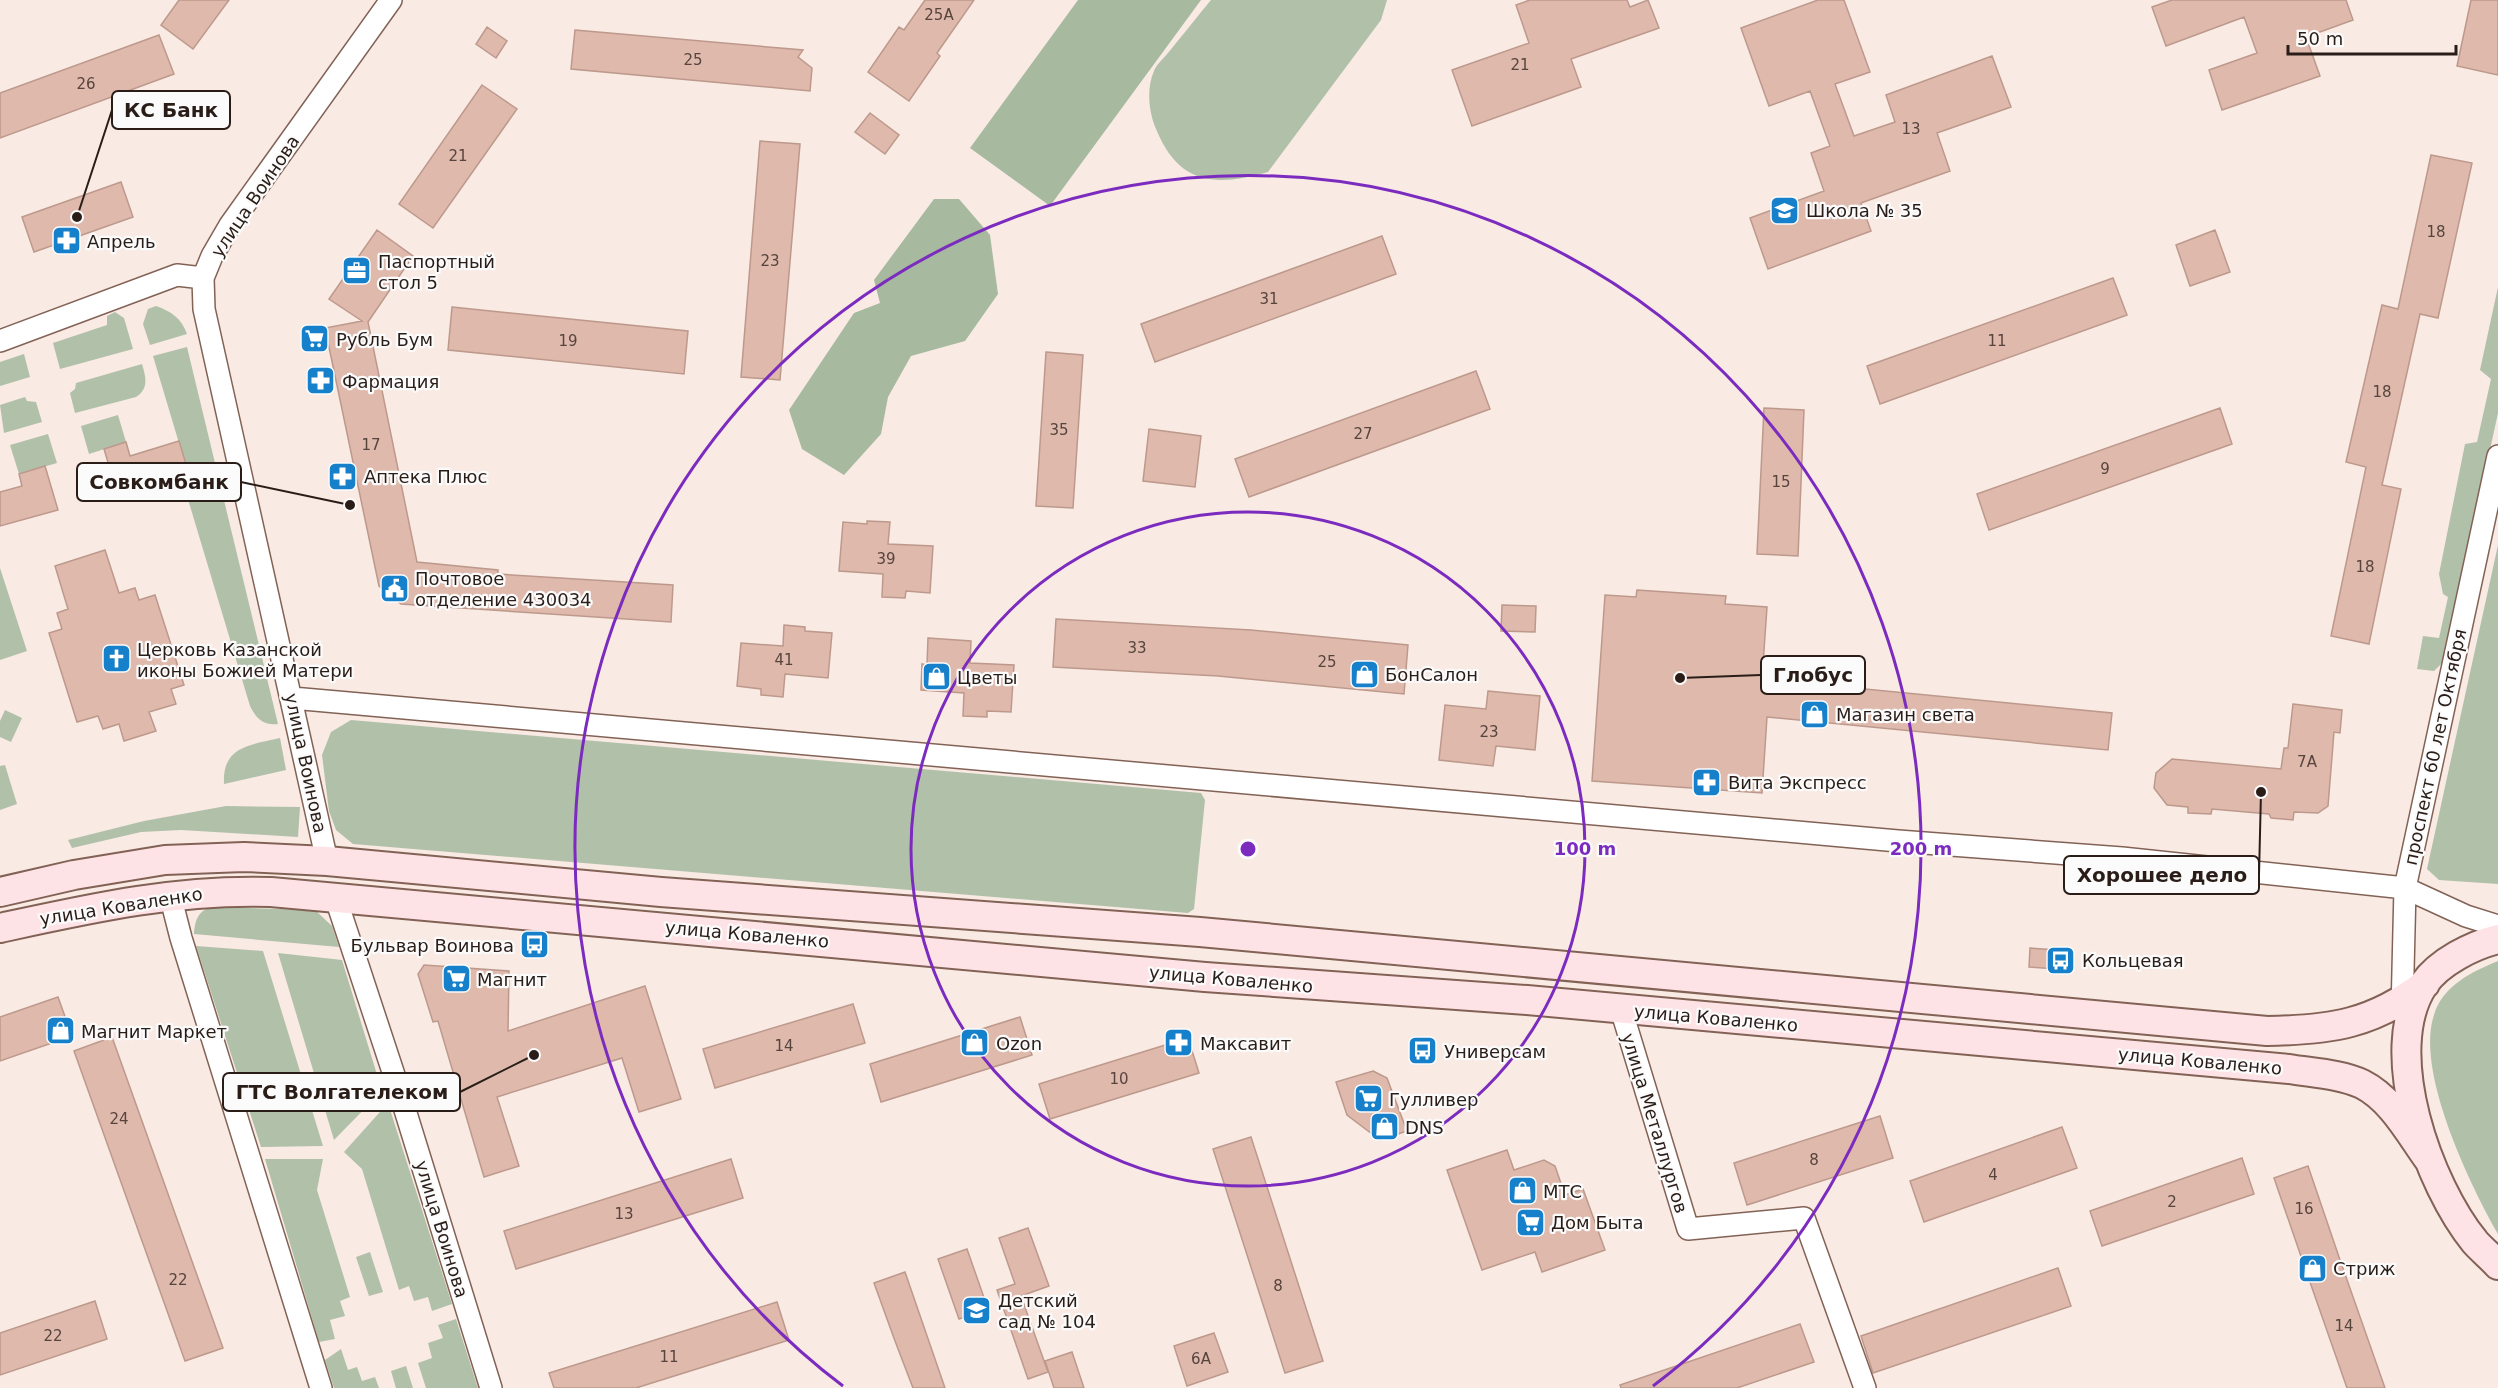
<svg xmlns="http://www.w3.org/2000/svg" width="2498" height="1388" font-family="'DejaVu Sans',sans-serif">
	<rect width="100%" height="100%" fill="#f9eae4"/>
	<path fill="#b1c0a9" d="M1211 0H1387L1381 20 1268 172C1215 187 1179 185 1156 129 1149 113 1146 89 1154 71 1156 65 1163 59 1168 53 1182 36 1196 18 1211 0Z
		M2498 287V413L2444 661 2434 671 2417 669 2423 636 2439 638 2448 597 2443 594 2439 574 2465 444 2477 442 2491 379 2480 370Z
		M156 306C171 311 182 319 187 334L150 345 143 324 148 309Z
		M115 312 124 318 133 349 60 369 53 343 107 325V316Z
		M187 347 278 724C263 726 256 718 250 706L184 486 190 480 153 356Z
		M24 354 30 377 0 386V362Z
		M142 364C146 378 149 388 136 397L75 413 70 393 75 389 76 383Z
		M25 397 27 401 36 402 42 422 4 433 0 405Z
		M118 415 126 442 89 454 81 426Z
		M48 434 57 463 19 474 10 445Z
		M2498 545V884L2439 880 2427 869Z
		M0 568 27 651 0 660Z
		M5 710 22 718 11 742 0 737V721Z
		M351 720 1201 793 1205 800 1194 909 1188 913 353 844 336 830 329 811 322 755 331 732Z
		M280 738 286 770 224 784C222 746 250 745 280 738Z
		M5 765 17 804 0 810V766Z
		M226 806 300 807 298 837 181 830 141 832 72 848 68 840 144 821Z
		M213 907 315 910 332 926 339 947 194 934C195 920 198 910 213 907Z
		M196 946 263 951 323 1146 261 1147Z
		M278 953 342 960 382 1091 334 1140Z
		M2498 961V1234C2470 1185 2415 1071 2434 1015 2443 985 2472 972 2498 961Z
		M388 1103 452 1304 432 1311 428 1297 414 1301 409 1286 399 1290 362 1169 344 1152Z
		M265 1159H323L317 1190 350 1297 340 1301 345 1316 330 1320 335 1339 319 1342Z
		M370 1252 383 1292 369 1296 356 1257Z
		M456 1319 478 1388H426L418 1363 432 1358 428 1343 443 1338 438 1325Z
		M341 1349 348 1370 357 1367 362 1381 375 1377 379 1388H334L325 1360Z
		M406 1366 413 1388H396L391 1371Z"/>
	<path fill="#a7b99f" d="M1078 0H1201L1050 206 970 148Z
		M934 199H959L990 235 998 294 965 341 911 356 888 397 881 434 844 475 802 449 789 410 854 313 880 303 874 280Z"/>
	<path fill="#deb9ac" stroke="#bd998c" stroke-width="1.5" d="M179 0H229L193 49 161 25Z
		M925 0H974L937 53 940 56 909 101 868 72 899 27 904 30Z
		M1530 0H1627L1630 7 1648 0 1659 28 1571 59 1581 87 1472 126 1452 70 1529 43 1516 5Z
		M1818 0H1844L1870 72 1835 84 1854 136 1895 122 1886 95 1992 56 2011 107 1937 133 1950 171 1861 203 1871 231 1768 269 1750 218 1824 191 1811 153 1830 146 1810 91 1769 106 1741 28Z
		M2172 0H2346L2353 20 2306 37 2320 76 2222 110 2209 70 2257 53 2244 17 2166 46 2152 7Z
		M2471 0H2498V75L2457 66Z
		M487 27 507 41 496 58 476 44Z
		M575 30 803 50 798 57 812 68 810 91 571 69Z
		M159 35 174 74 0 138V93Z
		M482 85 517 109 433 228 399 204Z
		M870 113 899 135 885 154 855 132Z
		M760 141 800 144 780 380 741 377Z
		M2431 155 2472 163 2438 318 2420 314 2382 485 2401 489 2369 644 2331 636 2366 467 2346 462 2382 305 2398 309Z
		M121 182 133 217 34 252 22 217Z
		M377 230 413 256 368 322 417 562 498 570V574L673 585 671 622 401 604 379 586 325 328 362 321 329 299Z
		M2215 230 2230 272 2190 286 2176 245Z
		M1382 236 1396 274 1155 362 1141 324Z
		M2113 278 2127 315 1880 404 1867 366Z
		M452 307 688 331 684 374 448 350Z
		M1046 352 1083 355 1073 508 1036 506Z
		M1476 371 1490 409 1249 497 1235 459Z
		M1764 408 1804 410 1798 556 1757 554Z
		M2220 408 2232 444 1989 530 1977 494Z
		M1149 429 1201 436 1195 487 1143 481Z
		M179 441 189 474 118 496 104 449 126 442 130 456Z
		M45 466 58 510 0 526V492L22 486 19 474Z
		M867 521 890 522 888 544 933 546 930 593 906 591 905 598 882 597 883 574 839 571 843 522 867 524Z
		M105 550 119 593 135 588 139 600 155 595 184 685 171 689 176 704 149 712 156 731 124 741 119 724 103 729 98 716 77 722 49 633 62 629 57 613 68 609 55 566Z
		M1637 590 1726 596 1725 604 1767 607 1762 679 2112 713 2108 750 1767 717 1762 793 1592 781 1605 595 1636 597Z
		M1502 605 1536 606 1535 632 1501 631Z
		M1056 619 1251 630 1408 645 1404 694 1218 676 1053 667Z
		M784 625 805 627V631L832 633 828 678 785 674 783 697 761 695V689L737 686 741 643 783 646Z
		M928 638 971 641 970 663 1014 665 1011 712 987 711V717L963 716 964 693 921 690 922 664 927 665Z
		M1488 691 1540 696 1535 750 1496 746 1493 766 1439 760 1445 705 1486 709Z
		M2293 704 2342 710 2340 733 2334 732 2328 806 2318 813 2294 812 2293 820 2271 818 2269 814 2212 809 2211 814 2188 813V807L2167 805 2154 788 2156 773 2172 759 2281 769 2284 748H2288Z
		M2030 948 2072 951 2071 970 2029 967Z
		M424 965 509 971 508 1031 645 986 681 1099 639 1112 622 1058 497 1097 519 1166 484 1177 438 1021 433 1022 418 974Z
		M58 997 72 1036 0 1061V1017Z
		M853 1004 865 1043 715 1088 703 1049Z
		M1020 1017 1032 1055 881 1102 870 1064Z
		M112 1037 223 1348 185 1361 74 1051Z
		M1188 1038 1199 1073 1050 1119 1039 1084Z
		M1373 1071 1387 1078 1407 1131 1380 1140 1347 1115 1336 1082Z
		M1880 1116 1893 1158 1747 1205 1734 1163Z
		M2062 1127 2077 1168 1924 1222 1910 1181Z
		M1251 1137 1323 1361 1285 1373 1213 1149Z
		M1507 1150 1514 1170 1544 1160 1555 1166 1565 1195 1583 1189 1605 1250 1542 1272 1535 1252 1482 1270 1447 1170Z
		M2242 1158 2254 1194 2102 1246 2090 1211Z
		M731 1159 743 1198 516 1269 504 1231Z
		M2308 1166 2339 1257 2385 1388H2347L2304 1265 2274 1178Z
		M1028 1228 1049 1286 1021 1296 1048 1372 1028 1379 997 1290 1015 1284 999 1238Z
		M967 1249 988 1309 959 1319 938 1259Z
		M2058 1268 2071 1306 1873 1373 1861 1336Z
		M905 1272 945 1388H913L895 1341 874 1283Z
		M95 1301 107 1339 0 1375V1333Z
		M777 1302 789 1340 636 1388H554L549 1373Z
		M1800 1324 1814 1362 1737 1388H1621L1620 1385Z
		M1214 1333 1228 1372 1187 1386 1174 1346Z
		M1072 1352 1084 1388H1054L1045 1361Z"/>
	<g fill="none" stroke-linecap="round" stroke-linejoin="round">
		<defs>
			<path id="minor" d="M0 341 177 275 203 278
				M292 698 1898 841 2122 858 2405 888 2466 916 2498 926
				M327 861 204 309 203 278 212 256 230 225 391 0
				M170 895 181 938 321 1388
				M336 899 397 1084 491 1388
				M1621 1009 1688 1229 1804 1218 1865 1388
				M2402 1012 2405 888 2498 456"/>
			<path id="secondary" d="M0 892 74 875 165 860 244 857 327 861 661 892 1200 932 2267 1031C2331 1030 2373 1024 2425 984
				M0 928C92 908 176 889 271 892L1205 977 1527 1000 2289 1069C2313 1073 2340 1074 2362 1084 2392 1099 2410 1134 2429 1160
				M2498 939C2473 945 2439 962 2424 984 2379 1051 2429 1186 2475 1242 2482 1250 2491 1257 2498 1265"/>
		</defs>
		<use href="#minor" stroke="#836256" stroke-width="24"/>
		<use href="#secondary" stroke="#836256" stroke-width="32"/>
		<use href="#minor" stroke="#fff" stroke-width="21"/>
		<use href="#secondary" stroke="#fee3e6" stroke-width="28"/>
	</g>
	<g fill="none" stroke="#7b2cbf" stroke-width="3">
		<circle cx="1248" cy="849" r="337"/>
		<path d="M843 1386A673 673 0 1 1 1653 1386"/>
	</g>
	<defs>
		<symbol id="school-square" viewBox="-11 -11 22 22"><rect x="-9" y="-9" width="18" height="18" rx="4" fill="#1680cb" stroke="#fbfbfb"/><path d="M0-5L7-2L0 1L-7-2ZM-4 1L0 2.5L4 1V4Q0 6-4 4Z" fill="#fff"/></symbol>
		<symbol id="pharmacy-square" viewBox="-11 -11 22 22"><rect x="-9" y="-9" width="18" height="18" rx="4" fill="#1680cb" stroke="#fbfbfb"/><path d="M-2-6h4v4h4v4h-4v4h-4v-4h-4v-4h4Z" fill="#fff"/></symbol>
		<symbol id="office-square" viewBox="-11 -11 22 22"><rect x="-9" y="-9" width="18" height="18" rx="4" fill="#1680cb" stroke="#fbfbfb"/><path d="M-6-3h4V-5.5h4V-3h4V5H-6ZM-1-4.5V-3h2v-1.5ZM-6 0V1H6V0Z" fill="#fff"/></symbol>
		<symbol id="supermarket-square" viewBox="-11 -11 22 22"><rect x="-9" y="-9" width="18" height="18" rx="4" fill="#1680cb" stroke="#fbfbfb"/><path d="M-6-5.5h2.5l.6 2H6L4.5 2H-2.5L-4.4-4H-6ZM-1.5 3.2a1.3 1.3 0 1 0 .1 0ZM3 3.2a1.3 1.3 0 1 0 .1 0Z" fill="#fff"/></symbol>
		<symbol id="civic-square" viewBox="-11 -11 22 22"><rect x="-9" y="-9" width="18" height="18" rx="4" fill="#1680cb" stroke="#fbfbfb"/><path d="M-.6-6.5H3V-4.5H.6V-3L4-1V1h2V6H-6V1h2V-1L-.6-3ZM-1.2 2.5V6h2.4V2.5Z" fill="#fff"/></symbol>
		<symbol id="church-square" viewBox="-11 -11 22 22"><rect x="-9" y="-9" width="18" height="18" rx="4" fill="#1680cb" stroke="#fbfbfb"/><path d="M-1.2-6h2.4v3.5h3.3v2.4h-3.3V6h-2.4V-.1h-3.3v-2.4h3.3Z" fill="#fff"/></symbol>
		<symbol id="shop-square" viewBox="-11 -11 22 22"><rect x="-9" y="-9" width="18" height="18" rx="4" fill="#1680cb" stroke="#fbfbfb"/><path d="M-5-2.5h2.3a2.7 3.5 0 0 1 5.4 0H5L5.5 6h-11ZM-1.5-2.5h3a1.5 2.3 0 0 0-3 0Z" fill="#fff"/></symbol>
		<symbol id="bus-square" viewBox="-11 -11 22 22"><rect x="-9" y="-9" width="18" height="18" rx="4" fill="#1680cb" stroke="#fbfbfb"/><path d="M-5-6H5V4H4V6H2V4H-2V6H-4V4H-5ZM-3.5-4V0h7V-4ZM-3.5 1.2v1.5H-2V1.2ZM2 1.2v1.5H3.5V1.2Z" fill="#fff"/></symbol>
	</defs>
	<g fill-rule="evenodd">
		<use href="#school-square" x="1768" y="194" width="33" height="33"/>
		<use href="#pharmacy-square" x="50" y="224" width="33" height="33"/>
		<use href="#office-square" x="340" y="254" width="33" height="33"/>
		<use href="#supermarket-square" x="298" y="322" width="33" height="33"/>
		<use href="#pharmacy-square" x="304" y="364" width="33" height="33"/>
		<use href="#pharmacy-square" x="326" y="460" width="33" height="33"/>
		<use href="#civic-square" x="378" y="572" width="33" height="33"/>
		<use href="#church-square" x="100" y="642" width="33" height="33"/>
		<use href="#shop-square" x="1348" y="658" width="33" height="33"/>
		<use href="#shop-square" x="920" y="660" width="33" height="33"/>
		<use href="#shop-square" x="1798" y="698" width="33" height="33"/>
		<use href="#pharmacy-square" x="1690" y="766" width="33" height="33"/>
		<use href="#bus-square" x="518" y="928" width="33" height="33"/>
		<use href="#bus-square" x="2044" y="944" width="33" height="33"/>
		<use href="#supermarket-square" x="440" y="962" width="33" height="33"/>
		<use href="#shop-square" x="44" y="1014" width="33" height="33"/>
		<use href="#shop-square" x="958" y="1026" width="33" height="33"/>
		<use href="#pharmacy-square" x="1162" y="1026" width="33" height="33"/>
		<use href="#bus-square" x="1406" y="1034" width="33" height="33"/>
		<use href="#supermarket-square" x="1352" y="1082" width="33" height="33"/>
		<use href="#shop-square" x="1368" y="1110" width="33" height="33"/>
		<use href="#shop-square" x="1506" y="1174" width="33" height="33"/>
		<use href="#supermarket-square" x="1514" y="1206" width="33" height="33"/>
		<use href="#shop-square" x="2296" y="1252" width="33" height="33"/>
		<use href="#school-square" x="960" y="1294" width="33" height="33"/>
	</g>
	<g text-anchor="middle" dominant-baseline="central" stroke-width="4.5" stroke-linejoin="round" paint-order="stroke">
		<g font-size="15" fill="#57443d">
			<text x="939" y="15">25А</text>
			<text x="693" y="60">25</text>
			<text x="1520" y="65">21</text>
			<text x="86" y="84">26</text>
			<text x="1911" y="129">13</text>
			<text x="458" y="156">21</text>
			<text x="2436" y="232">18</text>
			<text x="770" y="261">23</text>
			<text x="1269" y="299">31</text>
			<text x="568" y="341">19</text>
			<text x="1997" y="341">11</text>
			<text x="2382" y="392">18</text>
			<text x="1059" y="430">35</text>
			<text x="1363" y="434">27</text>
			<text x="371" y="445">17</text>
			<text x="2105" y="469">9</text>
			<text x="1781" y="482">15</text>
			<text x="886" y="559">39</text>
			<text x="2365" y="567">18</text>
			<text x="1137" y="648">33</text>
			<text x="784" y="660">41</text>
			<text x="1327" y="662">25</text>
			<text x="1489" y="732">23</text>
			<text x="2307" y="762">7А</text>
			<text x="784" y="1046">14</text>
			<text x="1119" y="1079">10</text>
			<text x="119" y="1119">24</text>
			<text x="1814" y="1160">8</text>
			<text x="1993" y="1175">4</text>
			<text x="2172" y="1202">2</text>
			<text x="2304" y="1209">16</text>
			<text x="624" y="1214">13</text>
			<text x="178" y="1280">22</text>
			<text x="1278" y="1286">8</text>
			<text x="2344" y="1326">14</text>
			<text x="53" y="1336">22</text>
			<text x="669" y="1357">11</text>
			<text x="1201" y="1359">6А</text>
		</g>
		<g font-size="18" fill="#2a1d18" stroke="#fbfbfb">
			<text transform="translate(255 196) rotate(-56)">улица Воинова</text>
			<text transform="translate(2435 747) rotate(-78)">проспект 60 лет Октября</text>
			<text transform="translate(306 763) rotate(78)">улица Воинова</text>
			<text transform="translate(121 906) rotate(-9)">улица Коваленко</text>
			<text transform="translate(747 934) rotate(5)">улица Коваленко</text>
			<text transform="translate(1231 979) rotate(5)">улица Коваленко</text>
			<text transform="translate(1716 1018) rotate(5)">улица Коваленко</text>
			<text transform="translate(2200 1061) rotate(5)">улица Коваленко</text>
			<text transform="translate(1655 1123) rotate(73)">улица Металлургов</text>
			<text transform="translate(442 1229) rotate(73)">улица Воинова</text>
		</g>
		<g font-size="18" fill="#2a1d18" stroke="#fbfbfb" text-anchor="start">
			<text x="1806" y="210">Школа № 35</text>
			<text x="87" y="241">Апрель</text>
			<text x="378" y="261">Паспортный<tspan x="378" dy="21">стол 5</tspan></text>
			<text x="336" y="339">Рубль Бум</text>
			<text x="342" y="381">Фармация</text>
			<text x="364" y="476">Аптека Плюс</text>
			<text x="415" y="578">Почтовое<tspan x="415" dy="21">отделение 430034</tspan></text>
			<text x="137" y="649">Церковь Казанской<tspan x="137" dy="21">иконы Божией Матери</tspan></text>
			<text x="1385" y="674">БонСалон</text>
			<text x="957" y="677">Цветы</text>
			<text x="1836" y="714">Магазин света</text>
			<text x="1728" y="782">Вита Экспресс</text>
			<text x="514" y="945" text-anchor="end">Бульвар Воинова</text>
			<text x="2082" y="960">Кольцевая</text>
			<text x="477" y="979">Магнит</text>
			<text x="81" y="1031">Магнит Маркет</text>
			<text x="996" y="1043">Ozon</text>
			<text x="1200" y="1043">Максавит</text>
			<text x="1444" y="1051">Универсам</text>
			<text x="1389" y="1099">Гулливер</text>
			<text x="1405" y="1127">DNS</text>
			<text x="1543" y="1191">МТС</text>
			<text x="1551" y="1222">Дом Быта</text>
			<text x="2333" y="1268">Стриж</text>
			<text x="998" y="1300">Детский<tspan x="998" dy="21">сад № 104</tspan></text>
		</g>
	</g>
	<circle cx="1248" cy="849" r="9" fill="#7b2cbf" stroke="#fbfbfb" stroke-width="3"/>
	<g font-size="18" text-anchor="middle" font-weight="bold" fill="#7b2cbf" stroke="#fbfbfb" stroke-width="4.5" stroke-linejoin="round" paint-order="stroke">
		<text x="1585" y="855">100 m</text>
		<text x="1921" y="855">200 m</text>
	</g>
	<path fill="none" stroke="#2a1d18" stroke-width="2" d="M77 217L112 110M350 505L241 482M1680 678L1761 675M2261 792L2259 875M534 1055L460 1092"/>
	<g fill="#2a1d18" stroke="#fbfbfb" stroke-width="2">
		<circle cx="77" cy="217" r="6"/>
		<circle cx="350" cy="505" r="6"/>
		<circle cx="1680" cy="678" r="6"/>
		<circle cx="2261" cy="792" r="6"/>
		<circle cx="534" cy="1055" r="6"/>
	</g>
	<g fill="#fbfbfb" stroke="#2a1d18" stroke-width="2">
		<rect x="112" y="91" width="118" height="38" rx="6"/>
		<rect x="77" y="463" width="164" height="38" rx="6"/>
		<rect x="1761" y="656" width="104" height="38" rx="6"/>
		<rect x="2064" y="856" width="195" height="38" rx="6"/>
		<rect x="223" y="1073" width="237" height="38" rx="6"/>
	</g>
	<g font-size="20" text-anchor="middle" font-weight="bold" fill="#2a1d18">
		<text x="171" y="117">КС Банк</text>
		<text x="159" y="489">Совкомбанк</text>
		<text x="1813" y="682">Глобус</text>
		<text x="2162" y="882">Хорошее дело</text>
		<text x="342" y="1099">ГТС Волгателеком</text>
	</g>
	<path d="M2288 45v9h168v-9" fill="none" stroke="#2a1d18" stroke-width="3"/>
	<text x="2297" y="45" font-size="18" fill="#2a1d18" stroke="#fbfbfb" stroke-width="4.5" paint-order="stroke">50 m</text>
</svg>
